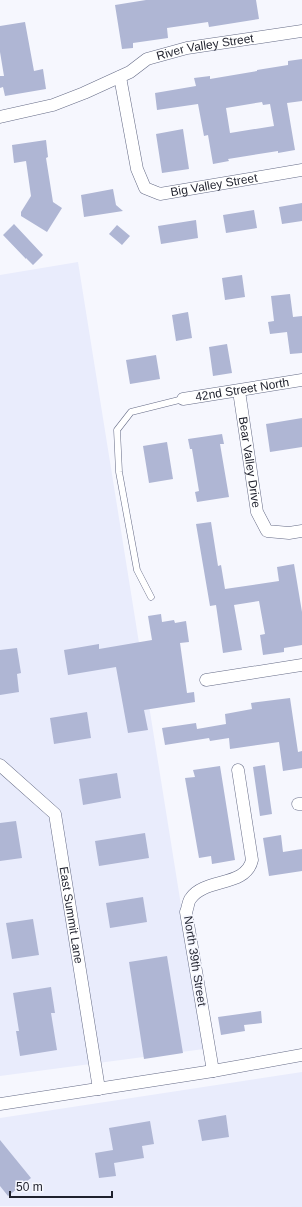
<svg xmlns="http://www.w3.org/2000/svg" width="302" height="1207" font-family="Arial,sans-serif">
	<rect width="100%" height="100%" fill="#f6f7fe"/>
	<path fill="#e9ecfc" d="M78 262 204 1049 0 1076V275Z
		M302 1072V1207L0 1206V1118Z"/>
	<path fill="#afb6d4" fill-rule="evenodd" d="M146 0H256L259 19 209 27 208 22 167 28 168 38 133 43V48L122 49 115 5Z
		M25 22 34 71 43 69 46 89 5 96 3 87 0 88V76H4L0 52V26Z
		M302 59V101L287 103 295 150 278 153V151L228 159 229 161 213 164 208 135 204 136 198 104 157 110 155 93 196 86 194 78 210 76V79L257 71V70L288 65V61ZM262 102 263 105 270 104 274 126 230 133 226 108Z
		M183 129 189 169 162 173 156 134Z
		M46 140 48 157 46 158 53 202 62 208 47 232 21 216V212L31 196 26 161 14 163 12 145Z
		M113 189 116 205 123 211 84 217 81 195Z
		M302 203V221L282 224 279 207Z
		M254 210 257 228 226 233 223 215Z
		M196 220 198 238 161 244 158 226Z
		M14 224 43 255 33 265 26 258V259L3 235Z
		M117 225 130 236 122 245 109 234Z
		M242 275 245 297 225 300 222 278Z
		M290 294 293 317 302 316V353L290 354 287 332 270 334 268 322 274 321 271 296Z
		M188 312 192 338 176 341 172 315Z
		M227 344 232 373 213 376 209 347Z
		M156 355 160 379 130 384 126 360Z
		M302 418V447L270 452 266 424Z
		M222 434 224 444H220L229 497 197 502 195 492 199 491 192 449H190L188 439Z
		M167 442 173 479 149 483 143 446Z
		M211 522 218 566 221 565 225 589 279 581 277 567 294 564 302 612V645L284 648V652L263 655 260 635 265 634 259 601 234 605 242 650 223 653 216 605 210 606 196 524Z
		M161 614 162 622 174 620 175 623 186 621 189 642 180 643 187 693 194 692 195 702 144 710 148 730 128 733 116 667 68 675 64 650 99 644V649L152 640 148 616Z
		M17 648 21 673 17 674 19 692 0 695V650Z
		M290 698 298 752 302 751V768L283 771 279 742 230 749 229 738 210 741 209 738 165 745 162 728 196 723 197 729 226 724 225 714 252 709 251 703Z
		M87 712 91 738 54 744 50 718Z
		M265 765 272 814 260 816 253 767Z
		M220 766 235 860 212 864 211 856 199 858 185 778 195 777 193 770Z
		M117 773 121 798 83 805 79 779Z
		M16 821 22 858 0 861V823Z
		M145 833 149 858 99 866 95 841Z
		M281 835 283 852 302 849V871L269 876 263 838Z
		M143 897 147 922 110 928 106 903Z
		M33 919 39 955 12 959 6 923Z
		M167 956 183 1053 144 1059 129 962Z
		M51 987 55 1013H51L57 1050 20 1056 16 1031H19L13 993Z
		M261 1011 262 1023 244 1025 245 1031 221 1035 218 1017Z
		M226 1115 229 1137 202 1141 198 1120Z
		M150 1121 154 1144 142 1146 144 1158 114 1163 116 1176 99 1178 95 1153 113 1150 109 1128Z
		M0 1140 31 1178 8 1196 0 1186Z"/>
	<g fill="none" stroke-linecap="round" stroke-linejoin="round">
		<defs>
			<path id="lane" d="M151 597 137 570 119 472 117 430 131 412 183 399"/>
			<g id="street">
				<path id="s1" d="M120 77 137 169 145 188 160 194 302 170"/>
				<path id="s2" d="M0 117 53 105 84 93 130 72 147 59 187 48 302 31"/>
				<path id="s3" d="M239 391 257 512 267 531 289 533 302 531"/>
				<path id="s4" d="M183 399 302 380"/>
				<path d="M206 680 302 665"/>
				<path id="s5" d="M0 765 55 814 99 1089"/>
				<path d="M298 804H302"/>
				<path d="M213 1071 186 912C188 908 188 901 191 898 205 878 246 887 252 860L238 770"/>
				<path d="M0 1104 213 1071 302 1055"/>
			</g>
		</defs>
		<use href="#lane" stroke="#656b86" stroke-width="7"/>
		<use href="#street" stroke="#656b86" stroke-width="13"/>
		<use href="#lane" stroke="#fff" stroke-width="6"/>
		<use href="#street" stroke="#fff" stroke-width="12"/>
	</g>
	<g text-anchor="middle" dominant-baseline="central" stroke-width="3.5" stroke-linejoin="round" paint-order="stroke">
		<g font-size="12" fill="#1f212d" stroke="#f6f7fe">
			<text stroke="none"><textPath href="#s2" startOffset="219">River Valley Street</textPath></text>
			<text stroke="none"><textPath href="#s1" startOffset="185">Big Valley Street</textPath></text>
			<text stroke="none"><textPath href="#s4" startOffset="60">42nd Street North</textPath></text>
			<text stroke="none"><textPath href="#s3" startOffset="72">Bear Valley Drive</textPath></text>
			<text stroke="none"><textPath href="#s5" startOffset="176">East Summit Lane</textPath></text>
			<text transform="translate(195 961) rotate(81)">North 39th Street</text>
		</g>
	</g>
	<path d="M10 1191v6h102v-6" fill="none" stroke="#1f212d" stroke-width="2"/>
	<text x="16" y="1191" font-size="12" fill="#1f212d" stroke="#f6f7fe" stroke-width="3" paint-order="stroke">50 m</text>
</svg>
